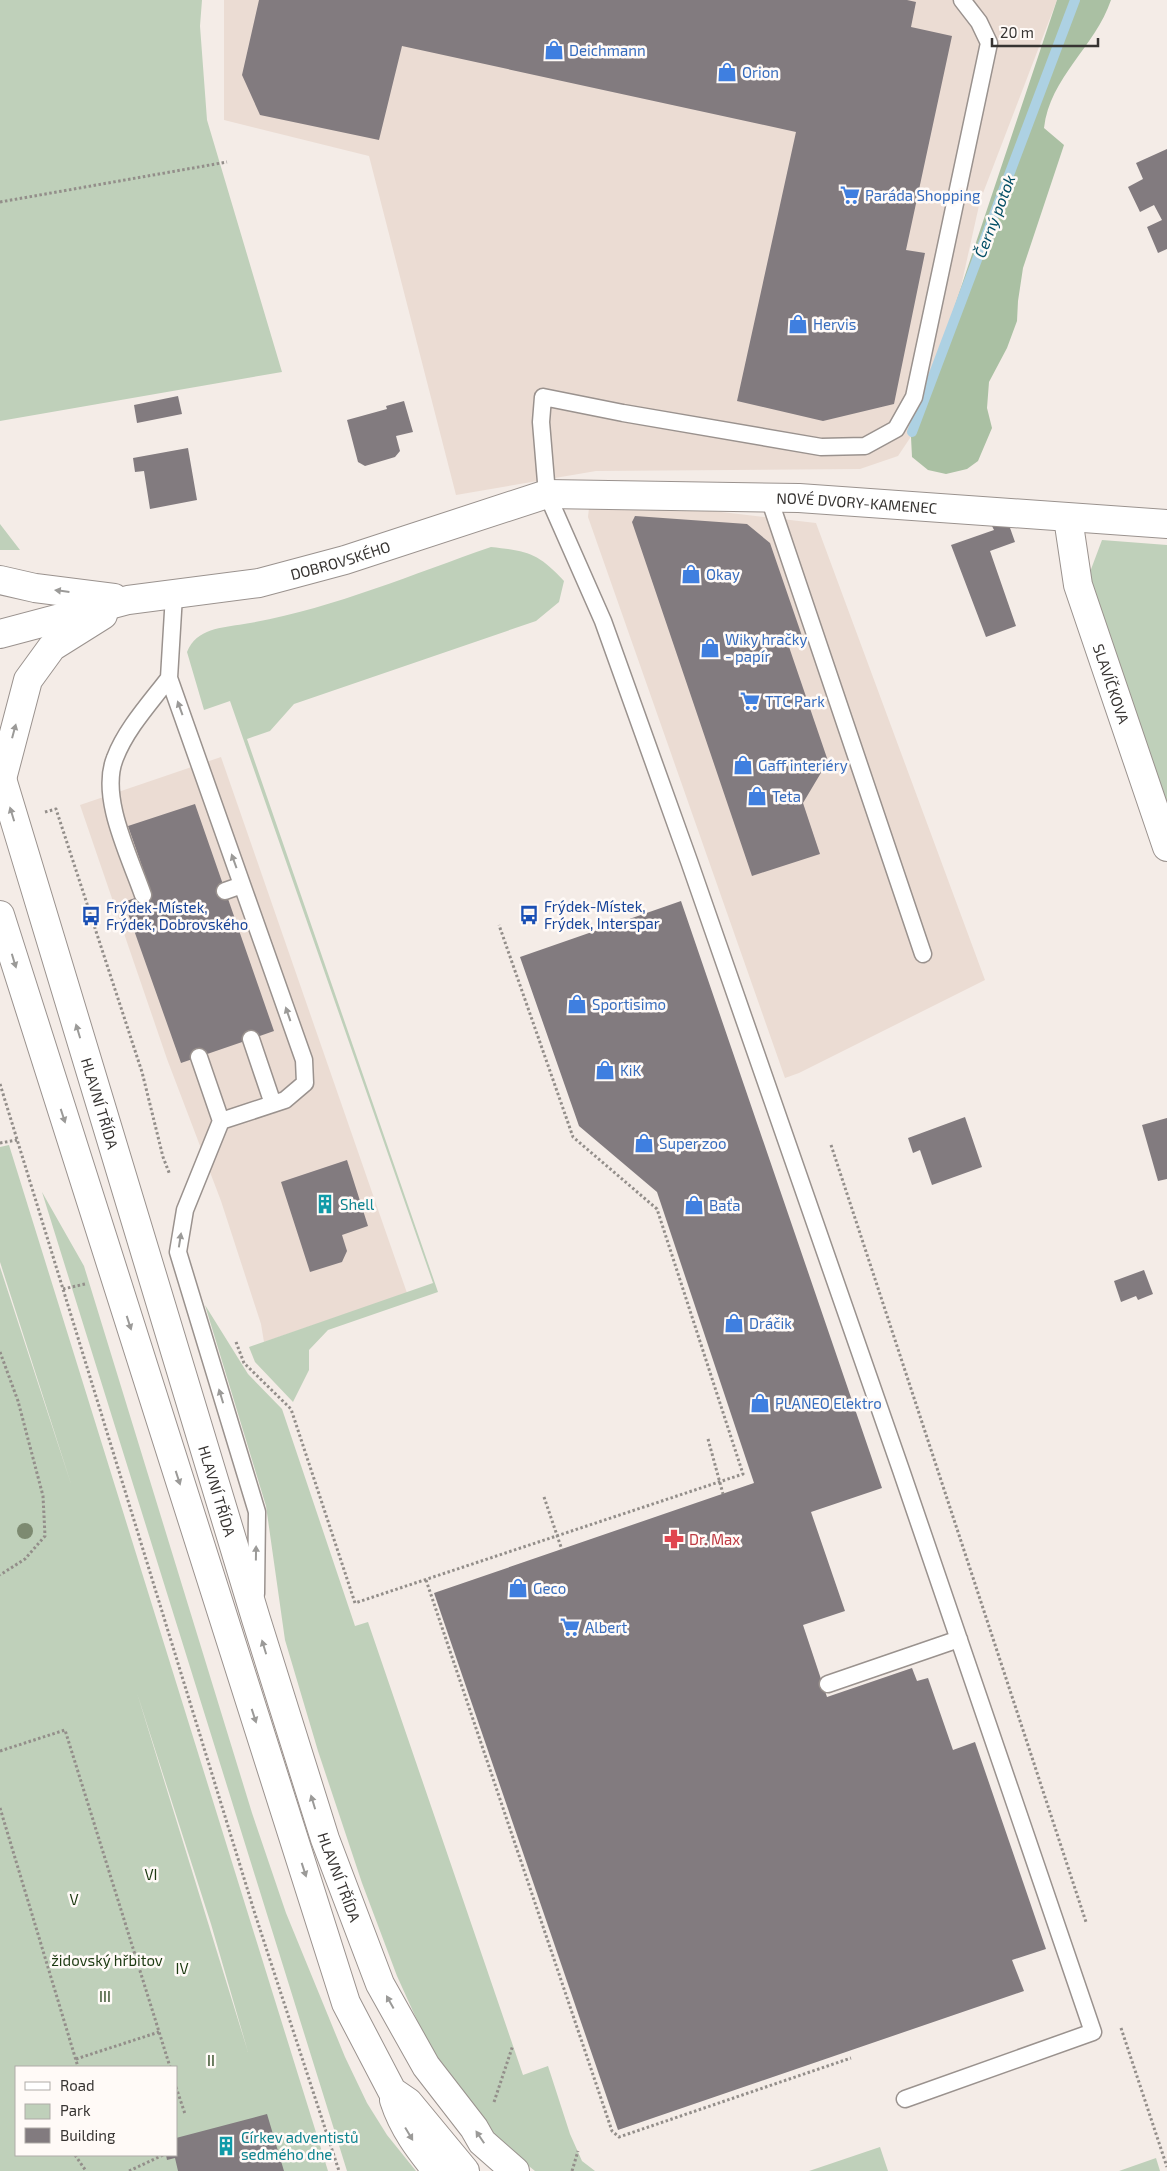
<svg xmlns="http://www.w3.org/2000/svg" width="1167" height="2171" font-family="'Exo 2',sans-serif">
	<rect width="100%" height="100%" fill="#f4ece7"/>
	<path fill="#ebdcd3" d="M224 0H1057L980 201 936 399 898 456 860 469 596 471 456 495 369 156 224 120Z
		M679 507 816 523 985 980 799 1073 785 1078 588 517 589 508Z
		M221 757 407 1293 264 1342 261 1324 221 1201 167 1059 80 805Z"/>
	<path fill="#bfd0ba" fill-rule="evenodd" d="M0 0H202L200 26 207 120 282 372 0 421Z
		M0 524 20 550H0Z
		M1102 540 1167 545V821L1093 606 1090 572Z
		M491 547C528 551 538 553 564 581L559 602 536 621 294 704 270 731 247 739 438 1292 328 1330 309 1350V1370L293 1402 255 1362 249 1347 433 1283 230 701 204 710 187 652C197 628 221 628 244 624 329 610 410 575 491 547Z
		M9 1145 328 2171H0V1267L72 1487 0 1262V1147ZM137 1693 211 1924 248 2052ZM16 2067H176V2155H16Z
		M42 1192 84 1266 252 1813 286 1913 345 2057 367 2103 387 2135 416 2171H347Z
		M205 1305 248 1374 282 1409 355 1626 368 1622 523 2075 548 2066 570 2134 582 2161 595 2171H535L494 2138 458 2092 426 2040 397 1976 362 1883 318 1751 285 1640 266 1506Z
		M880 2147 888 2171H809Z
		M1156 2158 1160 2171H1119Z"/>
	<path fill="#aac0a3" d="M1057 0H1111C1095 47 1050 77 1044 128L1064 145 1023 268 1018 301 1017 321 1007 348 989 382 987 408 992 428 978 461 967 469 946 474 928 470 912 457 911 437Z"/>
	<g fill="none" stroke-linecap="round" stroke-linejoin="round">
		<path stroke="#add1e3" stroke-width="10" d="M912 432 1075 0"/>
	</g>
	<path fill="#827b7f" d="M259 0H907L916 2 911 27 952 36 906 250 925 253 894 404 823 421 737 401 796 132 402 46 379 140 260 115 242 75Z
		M1167 149V249L1158 253 1147 227 1162 220 1154 205 1140 212 1128 187 1143 179 1136 163Z
		M178 396 182 414 137 423 134 405Z
		M404 401 413 432 396 436 400 451 395 457 365 466 358 462 347 420 387 409 386 406Z
		M188 448 197 500 150 509 144 471 135 472 133 458Z
		M635 516 747 524 770 543 802 636 787 641 828 761 803 803 820 854 752 876 632 522Z
		M991 524 1009 525 1015 542 990 551 1016 626 986 637 951 545 994 530Z
		M195 804 274 1031 181 1063 124 902 151 892 128 826Z
		M681 901 882 1488 811 1512 845 1611 803 1625 827 1697 912 1668 917 1681 928 1678 953 1750 975 1742 1046 1949 1012 1960 1024 1991 618 2130 434 1593 754 1483 657 1192 579 1126 520 957Z
		M965 1117 982 1167 932 1185 920 1150 913 1153 908 1138Z
		M1167 1118V1179L1158 1181 1142 1125Z
		M347 1160 368 1226 342 1235 347 1251 342 1262 310 1272 281 1182Z
		M1144 1270 1153 1294 1138 1300 1136 1296 1121 1302 1114 1281Z
		M267 2114 284 2171H178L175 2158 167 2160 166 2155H176V2138Z"/>
	<g fill="none" stroke-linecap="round" stroke-linejoin="round">
		<defs>
			<path id="lane" d="M769 498 923 954
				M174 595 169 678 304 1060 305 1083 285 1100 221 1121
				M225 891 242 885
				M143 895C130 857 99 797 115 758 126 729 150 703 169 678
				M251 1039 273 1104
				M199 1057 221 1121 185 1210 178 1252 257 1512 256 1594
				M828 1684 959 1639
				M905 2099 1093 2032 901 1470 689 861 603 621 547 494 541 422 543 397 623 413 821 447 865 446 896 429 914 397 989 43 979 22 962 0"/>
			<g id="street">
				<path id="s1" d="M1068 518 1078 585 1167 847"/>
				<path d="M0 580 35 588 114 598"/>
				<path id="s2" d="M0 634 128 600 259 583 345 560 547 494 799 498 1167 524"/>
				<path d="M2 779 28 680 52 647 103 615"/>
			</g>
			<g id="secondary">
				<path id="s3" d="M0 772 256 1619 325 1839 380 1984 426 2066 474 2128 482 2142 515 2171"/>
				<path d="M0 915 346 2003 392 2091 408 2102 465 2171"/>
				<path d="M394 2100C403 2128 419 2149 437 2171"/>
			</g>
		</defs>
		<use href="#lane" stroke="#9a928e" stroke-width="19"/>
		<use href="#street" stroke="#9a928e" stroke-width="30"/>
		<use href="#secondary" stroke="#9a928e" stroke-width="30"/>
		<path stroke="#938e8a" stroke-width="3" stroke-dasharray="2.5 2.5" stroke-linecap="butt" d="M0 202 227 162
			M45 812 56 809 142 1072 163 1157 170 1175
			M0 1084 255 1914 339 2171
			M0 1143 17 1140
			M831 1145 1086 1922
			M63 1289 85 1284
			M236 1342 244 1363 291 1409 355 1603 743 1474 657 1209 573 1137 499 925
			M0 1352 18 1401 43 1496 45 1536 25 1559 0 1575
			M708 1439 723 1494
			M544 1497 562 1550
			M426 1580 612 2131 619 2137 851 2058
			M0 1751 65 1730 170 2067
			M0 1808 78 2067
			M1121 2028 1167 2167
			M76 2059 159 2032
			M176 2087 185 2114
			M494 2102 513 2045
			M75 2155 86 2171
			M129 2171 163 2155
			M572 2171 578 2151"/>
		<use href="#lane" stroke="#fff" stroke-width="16"/>
		<use href="#street" stroke="#fff" stroke-width="28"/>
		<use href="#secondary" stroke="#fff" stroke-width="28"/>
	</g>
	<circle fill="#7d8a71" cx="25" cy="1531" r="8"/>
	<defs><path id="oneway-solid" d="M-6-.8H1V-3.2L6.5 0L1 3.2V.8H-6Z" transform="scale(1.25)"/></defs>
	<g fill="#9b9a98">
		<use href="#oneway-solid" transform="translate(62 591) rotate(-173)"/>
		<use href="#oneway-solid" transform="translate(180 708) rotate(-110)"/>
		<use href="#oneway-solid" transform="translate(14 731) rotate(-75)"/>
		<use href="#oneway-solid" transform="translate(12 814) rotate(-107)"/>
		<use href="#oneway-solid" transform="translate(234 861) rotate(-110)"/>
		<use href="#oneway-solid" transform="translate(14 961) rotate(73)"/>
		<use href="#oneway-solid" transform="translate(288 1014) rotate(-109)"/>
		<use href="#oneway-solid" transform="translate(78 1031) rotate(-107)"/>
		<use href="#oneway-solid" transform="translate(63 1116) rotate(72)"/>
		<use href="#oneway-solid" transform="translate(180 1240) rotate(-81)"/>
		<use href="#oneway-solid" transform="translate(129 1323) rotate(72)"/>
		<use href="#oneway-solid" transform="translate(221 1396) rotate(-107)"/>
		<use href="#oneway-solid" transform="translate(178 1478) rotate(72)"/>
		<use href="#oneway-solid" transform="translate(256 1553) rotate(-89)"/>
		<use href="#oneway-solid" transform="translate(264 1647) rotate(-107)"/>
		<use href="#oneway-solid" transform="translate(254 1716) rotate(72)"/>
		<use href="#oneway-solid" transform="translate(313 1802) rotate(-107)"/>
		<use href="#oneway-solid" transform="translate(304 1870) rotate(72)"/>
		<use href="#oneway-solid" transform="translate(390 2002) rotate(-119)"/>
		<use href="#oneway-solid" transform="translate(409 2134) rotate(59)"/>
		<use href="#oneway-solid" transform="translate(480 2137) rotate(-124)"/>
	</g>
	<defs>
		<symbol id="shop-bare" viewBox="-9 -9 18 18"><path d="M-5-2.5h2.3a2.7 3.5 0 0 1 5.4 0H5L5.5 6h-11ZM-1.5-2.5h3a1.5 2.3 0 0 0-3 0Z" fill="#3f7fe0" stroke="#fffaf7" stroke-width="2.5" paint-order="stroke"/></symbol>
		<symbol id="supermarket-bare" viewBox="-9 -9 18 18"><path d="M-6-5.5h2.5l.6 2H6L4.5 2H-2.5L-4.4-4H-6ZM-1.5 3.2a1.3 1.3 0 1 0 .1 0ZM3 3.2a1.3 1.3 0 1 0 .1 0Z" fill="#3f7fe0" stroke="#fffaf7" stroke-width="2.5" paint-order="stroke"/></symbol>
		<symbol id="bus-bare" viewBox="-9 -9 18 18"><path d="M-5-6H5V4H4V6H2V4H-2V6H-4V4H-5ZM-3.5-4V0h7V-4ZM-3.5 1.2v1.5H-2V1.2ZM2 1.2v1.5H3.5V1.2Z" fill="#1a4fb4" stroke="#fffaf7" stroke-width="2.5" paint-order="stroke"/></symbol>
		<symbol id="building-bare" viewBox="-9 -9 18 18"><path d="M-4-6H4V6H1V3H-1V6H-4ZM-2.5-4.3h1.7v1.8h-1.7ZM.8-4.3h1.7v1.8H.8ZM-2.5-1h1.7V.8h-1.7ZM.8-1h1.7V.8H.8Z" fill="#0f9aa8" stroke="#fffaf7" stroke-width="2.5" paint-order="stroke"/></symbol>
		<symbol id="pharmacy-bare" viewBox="-9 -9 18 18"><path d="M-2-6h4v4h4v4h-4v4h-4v-4h-4v-4h4Z" fill="#e0444e" stroke="#fffaf7" stroke-width="2.5" paint-order="stroke"/></symbol>
	</defs>
	<g fill-rule="evenodd">
		<use href="#shop-bare" x="540" y="36" width="28" height="28"/>
		<use href="#shop-bare" x="713" y="58" width="28" height="28"/>
		<use href="#supermarket-bare" x="836" y="181" width="28" height="28"/>
		<use href="#shop-bare" x="784" y="310" width="28" height="28"/>
		<use href="#shop-bare" x="677" y="560" width="28" height="28"/>
		<use href="#shop-bare" x="696" y="634" width="28" height="28"/>
		<use href="#supermarket-bare" x="736" y="687" width="28" height="28"/>
		<use href="#shop-bare" x="729" y="751" width="28" height="28"/>
		<use href="#shop-bare" x="743" y="782" width="28" height="28"/>
		<use href="#bus-bare" x="515" y="901" width="28" height="28"/>
		<use href="#bus-bare" x="77" y="902" width="28" height="28"/>
		<use href="#shop-bare" x="563" y="990" width="28" height="28"/>
		<use href="#shop-bare" x="591" y="1056" width="28" height="28"/>
		<use href="#shop-bare" x="630" y="1129" width="28" height="28"/>
		<use href="#building-bare" x="311" y="1190" width="28" height="28"/>
		<use href="#shop-bare" x="680" y="1191" width="28" height="28"/>
		<use href="#shop-bare" x="720" y="1309" width="28" height="28"/>
		<use href="#shop-bare" x="746" y="1389" width="28" height="28"/>
		<use href="#pharmacy-bare" x="660" y="1525" width="28" height="28"/>
		<use href="#shop-bare" x="504" y="1574" width="28" height="28"/>
		<use href="#supermarket-bare" x="556" y="1613" width="28" height="28"/>
		<use href="#building-bare" x="212" y="2132" width="28" height="28"/>
	</g>
	<g text-anchor="middle" dominant-baseline="central" stroke-width="5" stroke-linejoin="round" paint-order="stroke">
		<g font-size="15" fill="#366cbe" stroke="#fffaf7" text-anchor="start">
			<text x="569" y="50">Deichmann</text>
			<text x="742" y="72">Orion</text>
			<text x="865" y="195">Paráda Shopping</text>
			<text x="813" y="324">Hervis</text>
			<text x="706" y="574">Okay</text>
			<text x="725" y="639">Wiky hračky<tspan x="725" dy="17">- papír</tspan></text>
			<text x="765" y="701">TTC Park</text>
			<text x="758" y="765">Gaff interiéry</text>
			<text x="772" y="796">Teta</text>
			<text x="592" y="1004">Sportisimo</text>
			<text x="620" y="1070">KiK</text>
			<text x="659" y="1143">Super zoo</text>
			<text x="709" y="1205">Baťa</text>
			<text x="749" y="1323">Dráčik</text>
			<text x="775" y="1403">PLANEO Elektro</text>
			<text x="533" y="1588">Geco</text>
			<text x="585" y="1627">Albert</text>
		</g>
		<g font-size="15" fill="#373432" stroke="#fffaf7">
			<text stroke="none"><textPath href="#s2" startOffset="876">NOVÉ DVORY-KAMENEC</textPath></text>
			<text stroke="none"><textPath href="#s2" startOffset="349">DOBROVSKÉHO</textPath></text>
			<text stroke="none"><textPath href="#s1" startOffset="172">SLAVÍČKOVA</textPath></text>
			<text stroke="none"><textPath href="#s3" startOffset="346">HLAVNÍ TŘÍDA</textPath></text>
			<text stroke="none"><textPath href="#s3" startOffset="751">HLAVNÍ TŘÍDA</textPath></text>
			<text stroke="none"><textPath href="#s3" startOffset="1156">HLAVNÍ TŘÍDA</textPath></text>
		</g>
		<g font-size="15" fill="#164399" stroke="#fffaf7" text-anchor="start">
			<text x="544" y="906">Frýdek-Místek,<tspan x="544" dy="17">Frýdek, Interspar</tspan></text>
			<text x="106" y="907">Frýdek-Místek,<tspan x="106" dy="17">Frýdek, Dobrovského</tspan></text>
		</g>
		<g font-size="15" fill="#0d838f" stroke="#fffaf7" text-anchor="start">
			<text x="340" y="1204">Shell</text>
			<text x="241" y="2137">Církev adventistů<tspan x="241" dy="17">sedmého dne</tspan></text>
		</g>
		<g font-size="15" fill="#be3a42" stroke="#fffaf7" text-anchor="start">
			<text x="689" y="1539">Dr. Max</text>
		</g>
		<g font-size="15" fill="#1b3910" stroke="#fffaf7">
			<text x="151" y="1874">VI</text>
			<text x="74" y="1899">V</text>
			<text x="107" y="1960">židovský hřbitov</text>
			<text x="182" y="1968">IV</text>
			<text x="105" y="1996">III</text>
			<text x="211" y="2060">II</text>
		</g>
		<g font-size="16" font-style="italic" fill="#024d65" stroke="#fffaf7">
			<text transform="translate(994 216) rotate(-69)">Černý potok</text>
		</g>
	</g>
	<rect x="15" y="2066" width="162" height="90" fill="#fffaf7" stroke="#afaba8"/>
	<rect x="25" y="2082" width="25" height="8" fill="#ffffff" stroke="#afaba8"/>
	<text x="60" y="2091" font-size="15" fill="#373432">Road</text>
	<rect x="25" y="2104" width="25" height="15" fill="#bfd0ba" stroke="#afaba8"/>
	<text x="60" y="2116" font-size="15" fill="#373432">Park</text>
	<rect x="25" y="2128" width="25" height="15" fill="#827b7f" stroke="#afaba8"/>
	<text x="60" y="2141" font-size="15" fill="#373432">Building</text>
	<path d="M992 38v8h106v-8" fill="none" stroke="#373432" stroke-width="2.5"/>
	<text x="1000" y="38" font-size="15" fill="#373432" stroke="#fffaf7" stroke-width="4" paint-order="stroke">20 m</text>
</svg>
